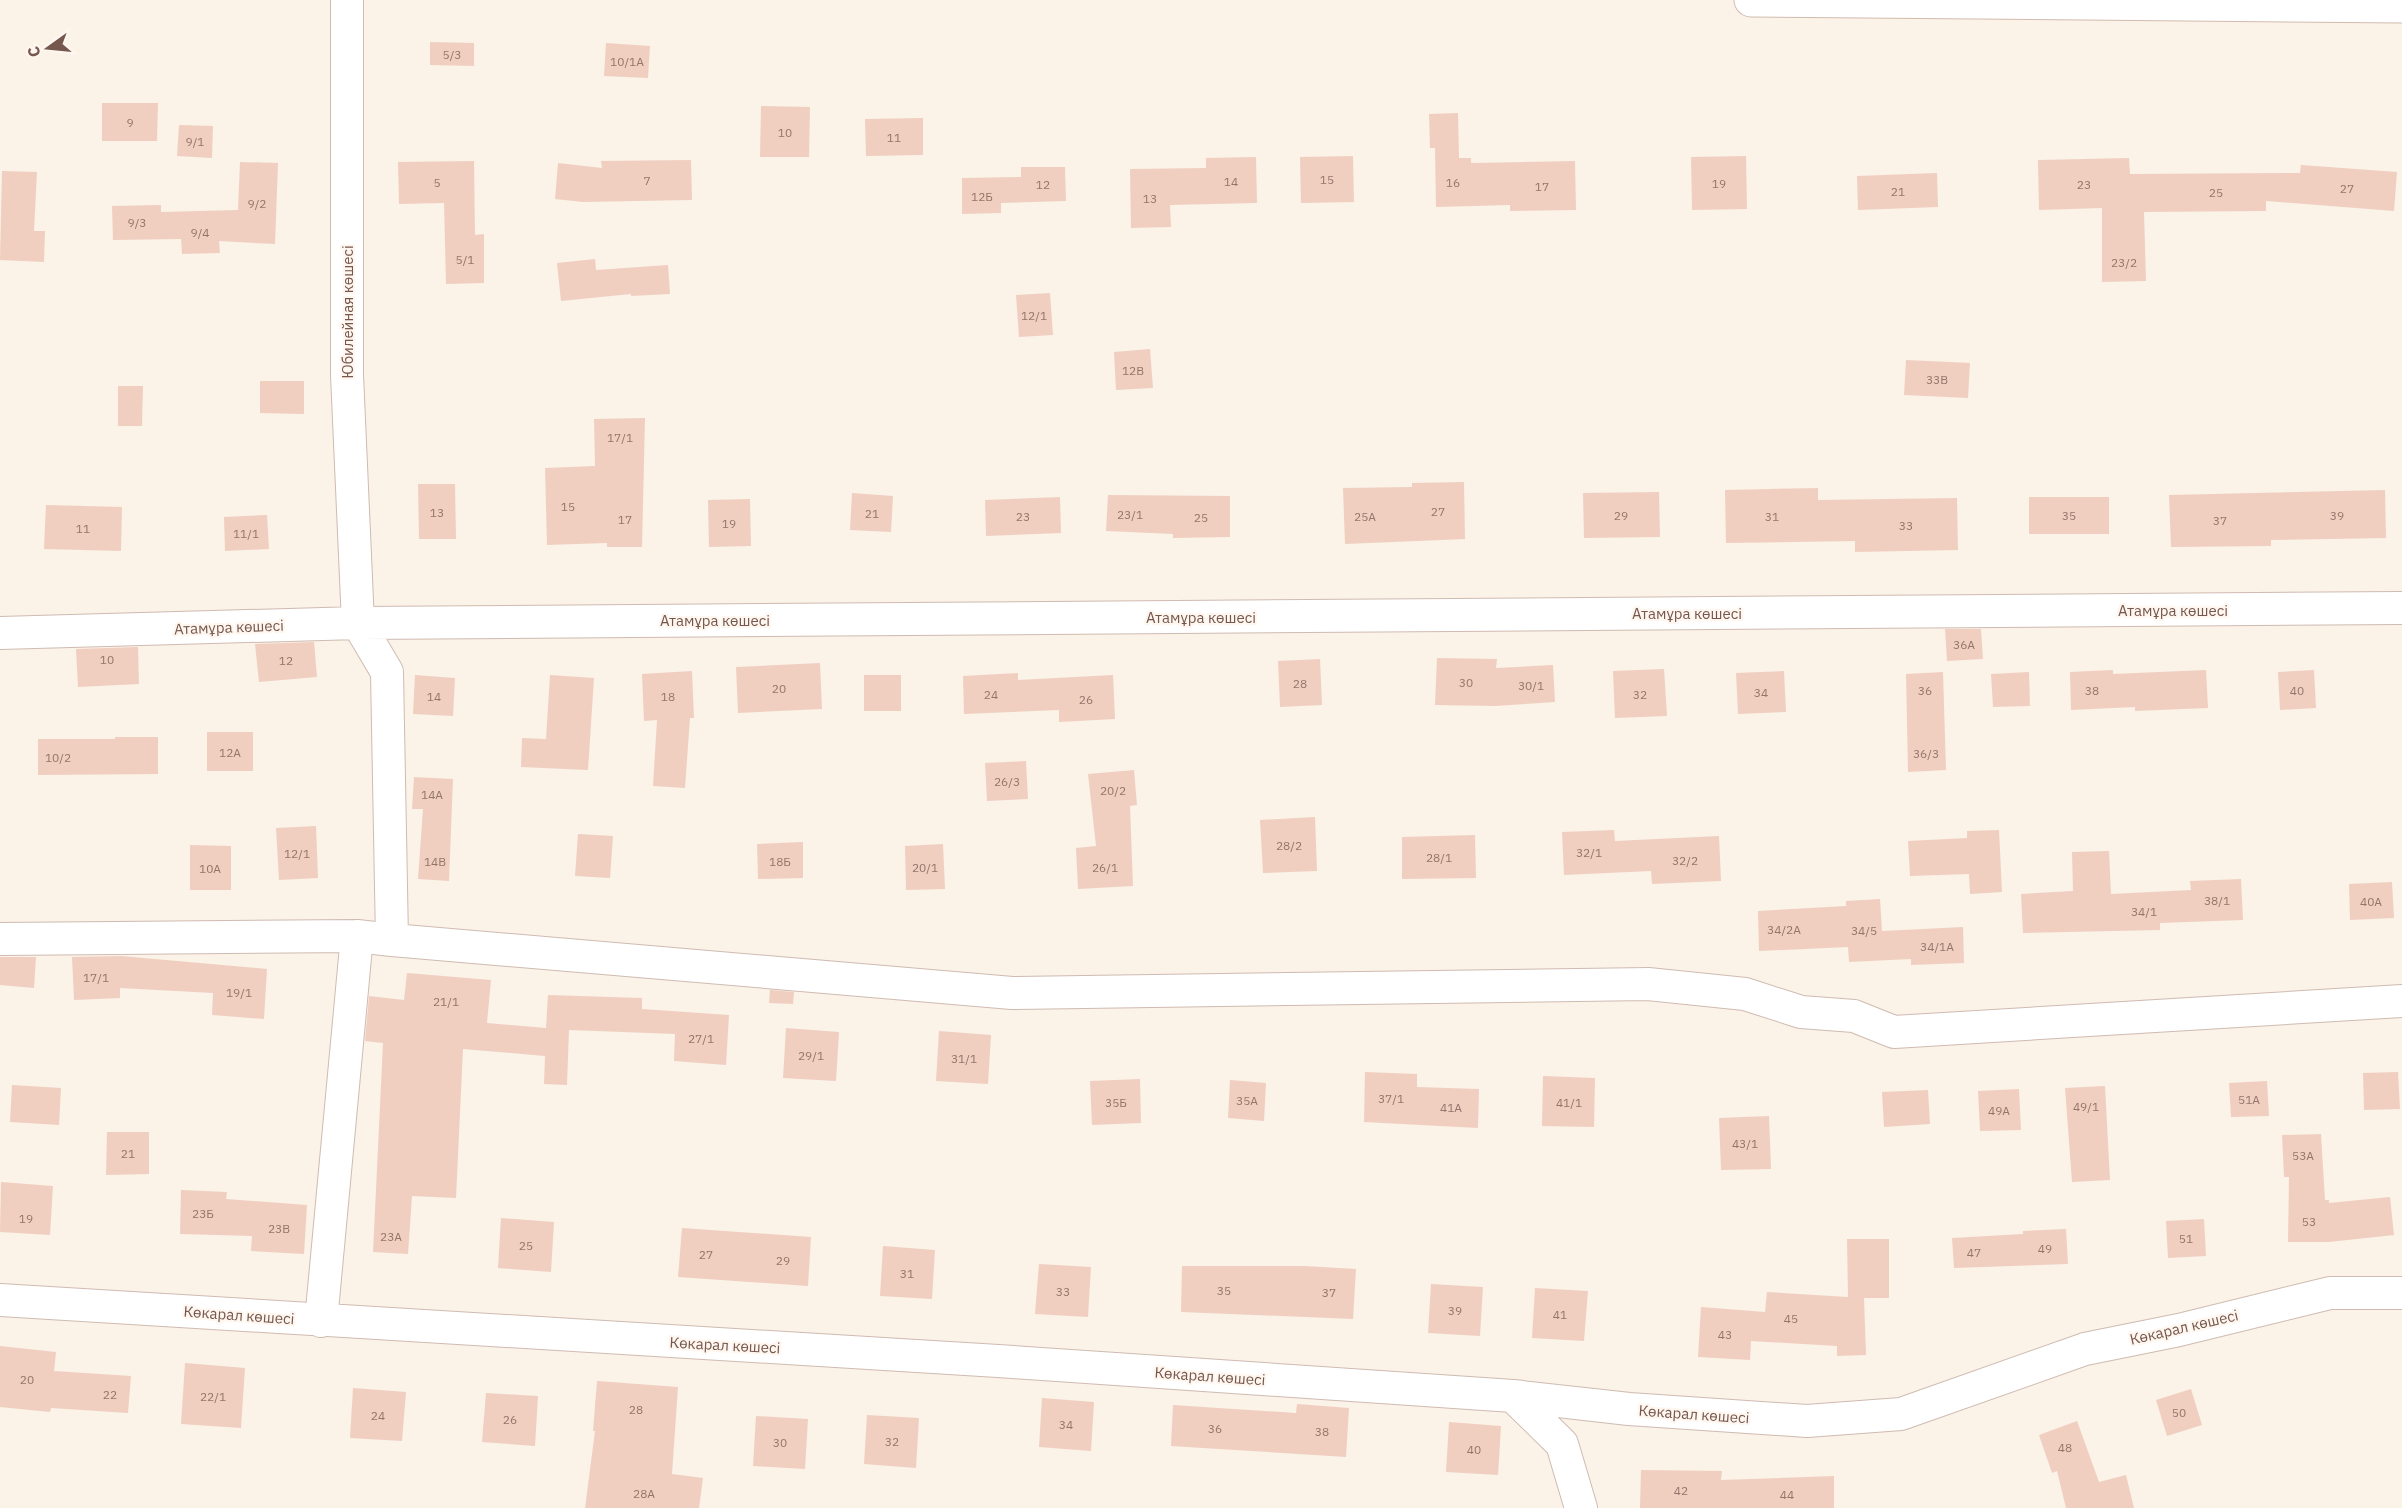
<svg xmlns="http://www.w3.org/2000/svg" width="2402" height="1508" font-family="'IBM Plex Sans',sans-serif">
	<rect width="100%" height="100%" fill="#fbf2e8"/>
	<path fill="#f0cfc1" d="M430 42 474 43V66L430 65Z
		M606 43 650 46 648 78 604 76Z
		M102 103H158L157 141H102Z
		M761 106 810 107 809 157H760Z
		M1458 113 1459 158H1471V163L1575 161 1576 210 1510 211V205L1436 207 1435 148H1430L1429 114Z
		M923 118V155L866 156 865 119Z
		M179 125 213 126 212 158 177 156Z
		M1353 156 1354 202 1301 203 1300 157Z
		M1746 156 1747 209 1692 210 1691 157Z
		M1256 157 1257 203 1170 205 1171 227 1131 228 1130 169 1206 168V158Z
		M2129 158 2130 174 2300 173 2301 165 2397 172 2394 211 2266 201V211L2144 212 2146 281 2102 282V208L2039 210 2038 160Z
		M691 160 692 200 583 202 555 199 558 163 602 168 601 161Z
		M474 161 475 235 484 234V283L446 284 444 203 399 204 398 162Z
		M240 162 278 163 275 244 219 241 220 253 182 254 181 239 113 240 112 206 161 205V212L238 210Z
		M1021 167H1065L1066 201 1001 203V213L962 214V178L1021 177Z
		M2 171 37 172 34 231H45L44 262 0 260Z
		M1937 173 1938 207 1858 210 1857 176Z
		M595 259 596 270 668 265 670 294 631 296V294L561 301 557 263Z
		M1050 293 1053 335 1019 337 1016 295Z
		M1150 349 1153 388 1116 390 1114 352Z
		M1906 360 1970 363 1968 398 1904 395Z
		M260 381H304V414L260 413Z
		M118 386H143L142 426H118Z
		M645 418 642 547H607V543L547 545 545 468 595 466 594 419Z
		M1464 482 1465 539 1345 544 1343 488 1412 487V483Z
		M418 484H455L456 539H419Z
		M1818 488V500L1957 498 1958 550 1855 552V541L1726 543 1725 490Z
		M2385 490 2386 538 2271 540V546L2171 547 2169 495Z
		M1659 492 1660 537 1584 538 1583 493Z
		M852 493 893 496 891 532 850 530Z
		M1108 495 1230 496V537L1173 538V534L1106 531Z
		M1060 497 1061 533 986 536 985 500Z
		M2029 497H2109V534H2029Z
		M750 499 751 546 709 547 708 500Z
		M46 505 122 507 121 551 44 549Z
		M267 515 269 549 225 551 224 517Z
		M1945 629H1981L1983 659 1947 661Z
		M314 642 317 677 259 682 255 644Z
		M138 647 139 684 78 687 76 649Z
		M1437 658 1497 659 1496 668 1553 665 1555 702 1495 706 1435 705Z
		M1320 659 1322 705 1280 707 1278 661Z
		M820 663 822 709 738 713 736 667Z
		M1664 669 1667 716 1615 718 1613 671Z
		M2113 670V674L2206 670 2208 708 2135 711V707L2071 710 2070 672Z
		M2314 670 2316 708 2280 710 2278 672Z
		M692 671 694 718H690L685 788 653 786 657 720 644 721 642 674Z
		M1784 671 1786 712 1738 714 1736 673Z
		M1943 672 1946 770 1908 772 1906 674Z
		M2029 672 2030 706 1993 707 1991 674Z
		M1018 673V680L1113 675 1115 719 1059 722V710L964 714 963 676Z
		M415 675 455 678 453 716 413 714Z
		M550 675 594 678 588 770 521 767 522 738 546 739Z
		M864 675H901V711H864Z
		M207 732H253V771H207Z
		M115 737H158V774L38 775V739H115Z
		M1026 761 1028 799 987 801 985 763Z
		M1134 770 1137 805 1130 806 1133 886 1078 889 1076 848 1096 846 1088 774Z
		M414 777 453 779 449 881 418 879 423 809H412Z
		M1315 817 1317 871 1263 873 1260 820Z
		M316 826 318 878 279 880 276 828Z
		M1614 830 1615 841 1719 836 1721 881 1652 884 1651 871 1564 875 1562 832Z
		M1999 830 2002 892 1970 894 1969 874 1910 876 1908 841 1967 838V831Z
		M578 834 613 836 610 878 575 876Z
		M1475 835 1476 878 1402 879V837Z
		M803 842V878L758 879 757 844Z
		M943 844 945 889 906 890 905 846Z
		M190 845 231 846V890H190Z
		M2109 851 2111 894 2191 890 2190 881 2241 879 2243 920 2160 923V930L2023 933 2021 894 2073 891 2072 852Z
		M2392 882 2394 918 2350 920 2349 884Z
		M1880 899 1882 931 1963 927 1964 963 1911 965V959L1849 962 1848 947 1759 951 1758 911 1846 906V901Z
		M121 956 267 969 264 1019 212 1015 213 993 120 988V998L74 1000 72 957Z
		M0 957H36L34 988 0 985Z
		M407 973 491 980 487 1023 546 1028 548 995 642 998V1009L729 1015 726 1065 674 1061 675 1034 569 1030 567 1085 544 1084 545 1056 463 1049 456 1198 412 1196 408 1254 373 1252 383 1043 365 1041 369 996 404 1000Z
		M770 990 794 992 793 1004 769 1003Z
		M786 1028 839 1032 836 1081 783 1078Z
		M939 1031 991 1035 988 1084 936 1081Z
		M1365 1072 1417 1074V1087L1479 1089 1478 1128 1364 1122Z
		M2398 1072 2400 1109 2364 1110 2363 1073Z
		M1543 1076 1595 1078 1594 1127 1542 1126Z
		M1140 1079 1141 1123 1092 1125 1090 1081Z
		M1230 1080 1266 1083 1264 1121 1228 1118Z
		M2267 1081 2269 1116 2231 1117 2229 1083Z
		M12 1085 61 1088 59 1125 10 1122Z
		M2105 1086 2110 1180 2072 1182 2065 1088Z
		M2019 1089 2021 1130 1980 1131 1978 1091Z
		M1928 1090 1930 1124 1884 1127 1882 1092Z
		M1769 1116 1771 1169 1721 1170 1719 1118Z
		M107 1132H149V1174L106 1175Z
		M2321 1134 2325 1200H2329V1203L2390 1197 2394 1235 2329 1242H2288L2289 1177H2284L2282 1135Z
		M1 1182 53 1186 50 1235 0 1232Z
		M181 1190 227 1192 226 1199 307 1205 304 1254 251 1251 252 1236 180 1234Z
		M501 1218 554 1222 551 1272 498 1268Z
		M2204 1219 2206 1256 2168 1258 2166 1221Z
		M682 1228 811 1237 808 1286 678 1277Z
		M2066 1229 2068 1264 1954 1268 1952 1238 2023 1234V1231Z
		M1847 1239H1889V1298H1860H1864L1866 1355 1837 1356V1346L1751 1341 1750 1360 1698 1357 1701 1307 1765 1312 1767 1292 1848 1297Z
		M883 1246 935 1250 932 1299 880 1296Z
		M1039 1264 1091 1267 1088 1317 1035 1314Z
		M1182 1266H1304L1356 1269 1353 1319 1181 1312Z
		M1431 1284 1483 1287 1480 1336 1428 1333Z
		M1535 1288 1588 1291 1584 1341 1532 1338Z
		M0 1346 56 1352 54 1371 131 1376 128 1413 51 1408 50 1412 0 1407Z
		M185 1363 245 1368 241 1428 181 1424Z
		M597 1381 678 1387 672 1474 703 1478 699 1508H585L595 1431H593Z
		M353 1388 406 1392 402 1441 350 1438Z
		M2191 1389 2202 1425 2167 1436 2156 1400Z
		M486 1393 538 1396 535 1446 482 1442Z
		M1042 1398 1094 1402 1091 1451 1039 1447Z
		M1297 1404 1349 1408 1346 1457 1171 1446 1173 1405 1296 1413Z
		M867 1415 919 1418 916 1468 864 1464Z
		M756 1416 808 1419 805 1469 753 1466Z
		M2077 1421 2099 1482 2126 1475 2134 1508H2066L2057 1471 2052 1473 2039 1435Z
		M1449 1422 1501 1426 1498 1475 1446 1472Z
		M1641 1470 1722 1471 1721 1480 1834 1476V1508H1640Z"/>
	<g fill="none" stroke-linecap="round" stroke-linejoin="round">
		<defs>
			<path id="street" d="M347 0V375L358 623 387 672 392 940 1012 993 1648 984 1745 994 1801 1012 1854 1016 1894 1032 2402 1001
				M0 633 358 623 2402 608
				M0 939 357 936 392 940
				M0 1300 998 1361 1513 1396 1629 1409 1807 1421 1901 1414 2085 1349 2179 1330 2330 1293H2402
				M321 1321 357 936
				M1513 1396 1562 1444 1581 1508"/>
			<path id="secondary" d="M1751 0 2402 6"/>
		</defs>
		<use href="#street" stroke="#cfbbb1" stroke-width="34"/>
		<use href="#secondary" stroke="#d2bbaf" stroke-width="35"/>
		<use href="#street" stroke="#fff" stroke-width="32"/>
		<use href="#secondary" stroke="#fff" stroke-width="33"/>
	</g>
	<g text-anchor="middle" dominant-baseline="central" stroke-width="4.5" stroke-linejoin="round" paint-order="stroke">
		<g font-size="12" fill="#94756a">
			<text x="452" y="54">5/3</text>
			<text x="627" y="61">10/1А</text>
			<text x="130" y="122">9</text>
			<text x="785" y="132">10</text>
			<text x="894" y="137">11</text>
			<text x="195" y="141">9/1</text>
			<text x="1327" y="179">15</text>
			<text x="647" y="180">7</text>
			<text x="1231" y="181">14</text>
			<text x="437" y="182">5</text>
			<text x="1453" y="182">16</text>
			<text x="1719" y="183">19</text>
			<text x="1043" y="184">12</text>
			<text x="2084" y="184">23</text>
			<text x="1542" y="186">17</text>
			<text x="2347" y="188">27</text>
			<text x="1898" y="191">21</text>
			<text x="2216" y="192">25</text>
			<text x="982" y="196">12Б</text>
			<text x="1150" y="198">13</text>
			<text x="257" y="203">9/2</text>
			<text x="137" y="222">9/3</text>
			<text x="200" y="232">9/4</text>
			<text x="465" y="259">5/1</text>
			<text x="2124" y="262">23/2</text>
			<text x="1034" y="315">12/1</text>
			<text x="1133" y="370">12В</text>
			<text x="1937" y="379">33В</text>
			<text x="620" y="437">17/1</text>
			<text x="568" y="506">15</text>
			<text x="1438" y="511">27</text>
			<text x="437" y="512">13</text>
			<text x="872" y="513">21</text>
			<text x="1130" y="514">23/1</text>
			<text x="1621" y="515">29</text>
			<text x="2069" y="515">35</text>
			<text x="2337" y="515">39</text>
			<text x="1023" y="516">23</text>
			<text x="1365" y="516">25А</text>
			<text x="1772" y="516">31</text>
			<text x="1201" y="517">25</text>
			<text x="625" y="519">17</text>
			<text x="2220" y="520">37</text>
			<text x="729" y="523">19</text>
			<text x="1906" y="525">33</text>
			<text x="83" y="528">11</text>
			<text x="246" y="533">11/1</text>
			<text x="1964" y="644">36А</text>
			<text x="107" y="659">10</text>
			<text x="286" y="660">12</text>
			<text x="1466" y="682">30</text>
			<text x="1300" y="683">28</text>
			<text x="1531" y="685">30/1</text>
			<text x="779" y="688">20</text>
			<text x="1925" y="690">36</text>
			<text x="2092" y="690">38</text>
			<text x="2297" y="690">40</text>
			<text x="1761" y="692">34</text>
			<text x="991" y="694">24</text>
			<text x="1640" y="694">32</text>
			<text x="434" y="696">14</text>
			<text x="668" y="696">18</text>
			<text x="1086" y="699">26</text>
			<text x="230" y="752">12А</text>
			<text x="1926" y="753">36/3</text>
			<text x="58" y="757">10/2</text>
			<text x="1007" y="781">26/3</text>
			<text x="1113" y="790">20/2</text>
			<text x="432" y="794">14А</text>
			<text x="1289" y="845">28/2</text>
			<text x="1589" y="852">32/1</text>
			<text x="297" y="853">12/1</text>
			<text x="1439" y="857">28/1</text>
			<text x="1685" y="860">32/2</text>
			<text x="435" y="861">14В</text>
			<text x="780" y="861">18Б</text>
			<text x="925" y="867">20/1</text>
			<text x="1105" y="867">26/1</text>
			<text x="210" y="868">10А</text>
			<text x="2217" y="900">38/1</text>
			<text x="2371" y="901">40А</text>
			<text x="2144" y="911">34/1</text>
			<text x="1784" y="929">34/2А</text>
			<text x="1864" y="930">34/5</text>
			<text x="1937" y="946">34/1А</text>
			<text x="96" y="977">17/1</text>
			<text x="239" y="992">19/1</text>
			<text x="446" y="1001">21/1</text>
			<text x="701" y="1038">27/1</text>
			<text x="811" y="1055">29/1</text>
			<text x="964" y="1058">31/1</text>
			<text x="1391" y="1098">37/1</text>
			<text x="2249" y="1099">51А</text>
			<text x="1247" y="1100">35А</text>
			<text x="1116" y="1102">35Б</text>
			<text x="1569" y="1102">41/1</text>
			<text x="2086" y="1106">49/1</text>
			<text x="1451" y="1107">41А</text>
			<text x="1999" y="1110">49А</text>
			<text x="1745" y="1143">43/1</text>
			<text x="128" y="1153">21</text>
			<text x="2303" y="1155">53А</text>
			<text x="203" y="1213">23Б</text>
			<text x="26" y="1218">19</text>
			<text x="2309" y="1221">53</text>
			<text x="279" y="1228">23В</text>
			<text x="391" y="1236">23А</text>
			<text x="2186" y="1238">51</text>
			<text x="526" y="1245">25</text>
			<text x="2045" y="1248">49</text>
			<text x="1974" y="1252">47</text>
			<text x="706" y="1254">27</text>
			<text x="783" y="1260">29</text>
			<text x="907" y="1273">31</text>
			<text x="1224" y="1290">35</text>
			<text x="1063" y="1291">33</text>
			<text x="1329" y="1292">37</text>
			<text x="1455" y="1310">39</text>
			<text x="1560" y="1314">41</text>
			<text x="1791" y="1318">45</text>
			<text x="1725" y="1334">43</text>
			<text x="27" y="1379">20</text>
			<text x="110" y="1394">22</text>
			<text x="213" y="1396">22/1</text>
			<text x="636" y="1409">28</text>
			<text x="2179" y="1412">50</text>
			<text x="378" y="1415">24</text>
			<text x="510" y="1419">26</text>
			<text x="1066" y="1424">34</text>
			<text x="1215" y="1428">36</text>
			<text x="1322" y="1431">38</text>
			<text x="892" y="1441">32</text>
			<text x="780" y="1442">30</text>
			<text x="2065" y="1447">48</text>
			<text x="1474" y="1449">40</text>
			<text x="1681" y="1490">42</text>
			<text x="644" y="1493">28А</text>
			<text x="1787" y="1494">44</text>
		</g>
		<g font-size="15" fill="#75574d" stroke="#fef6ef">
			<text transform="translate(347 312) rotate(-90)">Юбилейная көшесі</text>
			<text x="2173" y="610">Атамұра көшесі</text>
			<text x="1687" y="613">Атамұра көшесі</text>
			<text x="1201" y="617">Атамұра көшесі</text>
			<text x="715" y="620">Атамұра көшесі</text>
			<text transform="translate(229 627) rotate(-2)">Атамұра көшесі</text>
			<text transform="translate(239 1315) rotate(4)">Көкарал көшесі</text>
			<text transform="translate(2184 1327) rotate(-13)">Көкарал көшесі</text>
			<text transform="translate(725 1345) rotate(3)">Көкарал көшесі</text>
			<text transform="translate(1210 1376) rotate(4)">Көкарал көшесі</text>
			<text transform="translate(1694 1414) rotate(4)">Көкарал көшесі</text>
		</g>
	</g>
	<g transform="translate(48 48) rotate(255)" stroke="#fef6ef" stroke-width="4.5" paint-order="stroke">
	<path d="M0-4.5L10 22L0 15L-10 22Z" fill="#75574d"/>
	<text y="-9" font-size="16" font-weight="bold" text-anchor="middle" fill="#75574d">С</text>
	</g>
</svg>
